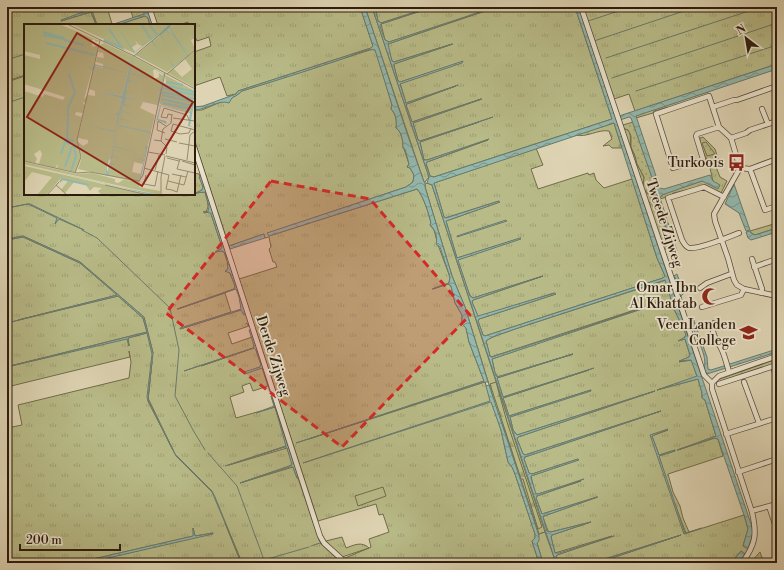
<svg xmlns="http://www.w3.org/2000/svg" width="784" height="570" font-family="'Libre Bodoni',serif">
	<defs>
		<pattern id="grass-tufts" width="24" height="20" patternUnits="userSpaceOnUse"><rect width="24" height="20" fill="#b8bb88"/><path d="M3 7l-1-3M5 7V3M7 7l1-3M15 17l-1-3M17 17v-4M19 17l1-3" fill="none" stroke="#9ea074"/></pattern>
		<pattern id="forest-firs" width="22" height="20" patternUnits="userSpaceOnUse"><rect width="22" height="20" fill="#b8bb88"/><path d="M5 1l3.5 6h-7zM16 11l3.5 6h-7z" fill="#9ea074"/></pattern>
		<pattern id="park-dots" width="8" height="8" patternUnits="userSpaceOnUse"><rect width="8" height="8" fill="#b8bb88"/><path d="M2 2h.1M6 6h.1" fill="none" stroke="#9ea074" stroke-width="1.8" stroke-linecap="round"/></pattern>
		<pattern id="water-waves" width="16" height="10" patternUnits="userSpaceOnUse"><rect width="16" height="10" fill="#93b8ad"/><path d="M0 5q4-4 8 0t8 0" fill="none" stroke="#78958b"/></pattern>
	</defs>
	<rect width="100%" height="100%" fill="#ded4b3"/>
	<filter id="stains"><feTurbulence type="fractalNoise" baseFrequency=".005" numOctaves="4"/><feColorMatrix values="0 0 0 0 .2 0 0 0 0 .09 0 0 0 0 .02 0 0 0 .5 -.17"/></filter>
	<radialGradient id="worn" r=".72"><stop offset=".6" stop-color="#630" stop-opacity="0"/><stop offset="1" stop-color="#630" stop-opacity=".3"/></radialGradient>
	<path fill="url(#grass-tufts)" stroke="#726c4a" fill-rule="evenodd" d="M7 7H89V10L61 21 91 12 96 25H25V75L7 81Z
		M104 7H107L112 24 97 25 92 11Z
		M130 7H144L145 14 133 18Z
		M151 7H360L373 46 371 48 238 91 236 94 227 96 220 77 194 86V52L211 46 209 37 197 41 194 34V25H189L188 22 179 25H157Z
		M365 7H372L429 177 425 182H424Z
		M375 7H430L381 23 378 21Z
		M433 7H575L612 119 434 177 430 176 426 163 427 162 488 140 427 160H424L420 142 479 122 420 141 418 140 413 123 481 99 412 122 406 105 407 104 456 86 406 103 400 83 463 62 400 82 398 81 394 66V64L452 44 394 62 392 61 387 46 388 44 491 9 389 42 385 40 381 24Z
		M583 7H777V64L635 111 629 94 614 99Z
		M145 16 148 18 150 25H117Z
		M373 49 375 50 377 54 392 105 391 109C396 114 397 121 396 128 402 132 403 141 403 148L404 149 409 164 407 167 410 168 414 175 413 182 406 187 268 233 269 236 417 189C423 195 429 214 431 223L430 225 434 230 438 245 450 277 449 283 433 289 448 284 451 286 455 303 462 315V324L466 328 469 342 484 381 309 439 485 382 501 430 508 462 512 467 515 474 535 534V538L532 541 539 563H349L345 558 369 548 342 557 326 541 342 537 346 548C354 545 362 541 369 548L371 547 369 539 389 532 383 514 379 515 376 504 318 521 239 279 277 267 275 262H273L269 249 271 247 269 237 265 238 264 234 229 246 194 139V110H202L237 95 242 91Z
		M25 76V194H194V173L199 174 203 187 202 190 196 193 205 192C207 201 211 208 204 213L209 212 211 214 222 247 221 249 215 252 222 251 224 252 229 267 228 269 225 271 230 273 235 286 234 289 178 309 225 293 231 312 180 329 241 310 246 314 251 326 246 323 249 326 228 333 232 344 252 337 254 346 253 348 201 366 254 348 256 350 261 365 260 367 244 373 262 368 268 386 253 391 250 383 242 386 244 392 230 397 236 418 275 407 287 444 286 446 229 465 287 448 293 465 240 483 293 467 297 478H299L320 542 342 563H242L225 523 241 563H86L213 533 195 536 193 528 194 536 76 563H7V428L22 425 18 405 129 378 131 362 129 351 130 357 7 387V240L23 237 80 263 118 295 18 320 118 296 143 318 147 332 10 366 127 338 129 346 128 338 147 333 153 353 144 317 80 262 23 236 7 239V82ZM152 361 148 398 173 450 148 401Z
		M707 91 709 95 669 108 668 107 654 111 653 113 636 118V116L638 114Z
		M622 128 628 130 630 133 631 147 635 156 637 164 644 177C643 190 645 192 655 201L647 203Z
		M703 137 715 149 719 162 716 167 720 177 727 181 721 193 704 186 673 193 670 196 660 199 662 194 702 181H713C711 175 711 169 708 162 705 155 699 146 700 138Z
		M536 148 543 165 531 169 538 189 588 173 589 175 594 173 596 180 604 188 632 179 657 258 665 276 663 278 485 336 483 335 478 321 479 319 556 294 554 293 478 317 472 302 473 300 543 276 473 298 470 296 457 260 521 238 457 258 446 221 500 202 499 201 445 218 444 217 434 183Z
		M427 183 432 185 545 532 539 534 506 434 500 420 465 307 452 276 425 187V184Z
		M657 202 672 247 663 250 648 205Z
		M777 223V228L755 235 751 233 750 231Z
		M666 280 674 309 686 334 685 337 681 340 685 339 690 355 689 357 679 362 692 360 697 377 657 390 698 379 702 393V398L705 400 716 436 678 450 715 438 718 439 723 456 668 474 673 492 680 506 683 518 689 532 686 533 672 497 684 534 744 515 748 529 743 546 748 549 745 554 741 551 731 563H675L688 559V558L672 563H597L681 535 592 563H559L556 556 557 555 612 536 555 553 551 537 552 535 591 522 551 532 548 531 543 517 544 516 597 497 542 514 536 498 537 496 581 481 538 494H535L531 476 578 460V459L532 474 529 473 524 459 525 457 661 411 525 455 523 454 517 439 518 437 655 391 517 435 513 430 510 417 591 390 509 416 503 398 589 370 503 397 497 378 573 354 498 377 495 373 492 359 656 303 491 357 490 356 486 341C492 336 505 333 512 330ZM668 430 652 436 659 455 675 450V451L659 456 665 476 651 435Z
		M760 552 764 563H750Z"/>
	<path fill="url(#forest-firs)" stroke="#726c4a" d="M614 123 622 148H612L609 145 603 146 612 139 609 131C598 129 587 138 575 135Z
		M777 359V363L718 382 717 380Z
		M496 382 507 422 542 527 538 529 523 479H521L490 384Z"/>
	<path fill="url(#park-dots)" stroke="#726c4a" d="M633 122 656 189 654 192 657 200 655 201 643 188 644 177 637 164 635 156 631 147V136L628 130 622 128 623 125Z
		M706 142 715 154 707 156 702 143Z"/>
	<path fill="#b8bb88" stroke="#726c4a" d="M383 487 386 496 358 506 355 496Z
		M545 532 556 563H543L537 543 539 534Z"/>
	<path fill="url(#water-waves)" stroke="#6a7a6d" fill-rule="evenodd" d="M89 7 91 9 104 7 92 11 97 25 91 12 61 21V20L89 10Z
		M144 7H147L153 25H150L148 18 145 16 117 25H111L144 14Z
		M360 7H365C385 65 403 124 424 182H425V187L452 276 465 307 488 382H484L296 443 484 381 469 342 466 328 462 324V315L455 303 451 286 448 284 432 289 449 283 450 277 440 247 436 244C438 237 435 229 430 225L431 223C429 214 423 195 417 189L269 236 267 233 406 187 413 182 414 175 410 168 407 167 409 164 405 149 403 148C403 141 402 132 396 128 397 121 396 114 391 109L392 105 375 50C368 48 356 54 348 57 313 69 278 80 242 91L237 95 232 98 229 103C219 99 206 110 194 110V107L203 106 236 94 238 91 371 48 373 46Z
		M372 7H375L378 21 381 23 433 7 381 24 380 26 385 40 389 42 492 8 388 44 392 61 394 62 453 44 394 64V66L398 81 400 82 463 61 462 63 400 84 406 103 458 85 407 104 406 105 412 122 482 99 413 123 418 140 420 141 493 117 420 142 424 160H427L489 139 427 162 426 164 430 176 434 177 612 119 575 7H579L616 117 777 64V69L636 116 660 188 664 189 710 175 713 181 720 185 718 189 702 181 662 195 660 198 677 251 674 252 657 200 654 192 656 189 631 118 629 117 617 121C661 257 707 392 752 527L753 533 748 549 743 546 748 529 745 518 718 439 714 438 677 450 716 436 705 400 702 398V393L698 379 657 390 697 376 691 360 679 361 689 357 690 355 685 339 678 341 685 337 686 334 674 309 665 280 512 330C505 333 492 336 486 341L490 356 492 357 657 304 492 359 495 373 497 377 573 354 497 378 503 397 594 368 503 398 509 416 591 390V391L510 417 513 430 517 435 655 391 518 437 517 439 523 454 525 455 661 411 525 457 524 459 529 473 532 474 578 459 579 460 531 476V478L536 494H538L584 479 537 496 536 498 542 514 598 497 544 516 543 517 547 531 551 532 591 522 552 535 551 537 555 553H559L614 536 557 555 556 556 559 563H556L432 185 427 183 429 177ZM614 123 657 258 665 276 663 278 485 336 483 335 478 321 479 319 556 294 555 293 478 316 472 302 473 300 543 276 473 298 470 296 458 260 521 239 520 238 457 258 446 221 500 202 499 201 446 218 444 217 434 183Z
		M199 177H202L228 258 227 259 224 252 222 251 215 252 221 249 222 247 211 214 209 212H203L208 211 209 207 205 192 196 193 202 190 203 187Z
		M734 184 750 230 746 231 739 213 725 204Z
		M27 204H30L84 230 59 219 55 224 57 218 28 204 7 208Z
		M506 220 507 221 457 237V236Z
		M777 228V232L751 240 748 238 746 232 750 231 751 233 755 235Z
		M264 234 265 238 230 249 229 246Z
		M23 236 80 262 144 317 153 353 148 398 149 402 175 454 212 491 215 497 242 563 212 492 176 456 148 401 147 397 152 354 147 333 128 338 129 346 127 339 7 367 147 332 143 318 118 296 7 323 117 295 80 263 23 237 7 240V239Z
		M227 263 230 266 246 314 244 315 241 310 180 329V328L241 309 239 297 236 289 177 309 234 289 235 286 230 273 225 271 228 269Z
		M677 274 684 293 681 296 684 308 679 295 680 292 675 277H672Z
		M692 318H693L707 357 708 369 711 370 777 349V352L707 374 704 369C709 351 689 331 692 318Z
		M249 330H251L264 370 262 368 245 374 244 372 260 367 261 365 256 350 254 348 184 371 253 348 254 346Z
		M489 385 539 536V541L537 543 543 563H539L532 541 535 538V534L515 474 512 467 508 462 501 430 491 402 303 463 490 401 486 386Z
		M271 396 299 478H297L293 467H290L240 483 292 465 287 448 285 447 225 466 286 446 275 407 256 413 274 406Z
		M668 429 652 436 659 455 675 450V451L659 456 685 533 702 528 684 534 650 435Z
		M193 528 195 536 213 533V534L86 563H76L193 536Z
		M681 535 597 563H592Z
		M741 551 745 554 738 563H731Z"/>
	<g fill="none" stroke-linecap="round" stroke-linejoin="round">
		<path stroke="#6a7a6d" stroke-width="1" d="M588 21 631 7
			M594 41 696 7
			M606 58 761 7
			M7 60 25 54
			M612 78 777 23
			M636 91 777 45
			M7 103 25 97
			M82 230 97 238 170 308 179 350 175 396 193 430 205 450
			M264 372 270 392
			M208 453 237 486 264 560 309 547
			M298 478 319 540
			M311 546 320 543 334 556
			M338 560 342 563"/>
		<defs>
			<path id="minor" d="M149 7 155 25
				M581 7 704 375 712 383
				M713 107 734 100H737L777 86
				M762 109 768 124
				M731 138 746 133 750 130 777 121
				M194 147 320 536 324 543 346 563
				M740 168 750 169 777 159
				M750 169 765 210 777 206
				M724 197 704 187 668 198 682 240C684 243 686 248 690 248 700 249 729 237 739 233
				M752 259 762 289 761 293
				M754 267 777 259
				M700 288 707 283 731 274
				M744 289 777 296
				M702 307 741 295 744 289 737 285 734 280 728 258 715 221 714 214 740 168 731 138 719 127 709 96 656 114 673 168 703 159 696 136 697 134 719 127
				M714 323C710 334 718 341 722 350 725 357 727 365 729 372
				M773 366 777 379
				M744 382 759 423
				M712 383V389L752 512C757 534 756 544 742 563
				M712 383 719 376 777 356
				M719 384 777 365
				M726 434 777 418
				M738 472 777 459
				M769 506 777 530
				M755 510 777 504"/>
		</defs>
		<use href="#minor" stroke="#594a36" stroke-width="6"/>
		<use href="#minor" stroke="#eae3ce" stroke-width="4.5"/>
	</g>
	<path fill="#d62828" fill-opacity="0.2" stroke="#d62828" stroke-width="3" stroke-dasharray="8 5" stroke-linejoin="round" d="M271 181 370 199 470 315 342 447 166 313Z"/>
	<defs>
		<symbol id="bus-bare" viewBox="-9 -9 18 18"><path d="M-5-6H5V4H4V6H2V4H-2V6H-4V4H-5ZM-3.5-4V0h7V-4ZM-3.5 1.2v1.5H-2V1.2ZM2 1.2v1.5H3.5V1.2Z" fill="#8f2418" stroke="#eae3ce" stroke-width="2.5" paint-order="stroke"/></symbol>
		<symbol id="mosque-bare" viewBox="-9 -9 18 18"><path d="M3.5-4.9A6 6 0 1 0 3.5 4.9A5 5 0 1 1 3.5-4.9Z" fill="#8f2418" stroke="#eae3ce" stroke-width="2.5" paint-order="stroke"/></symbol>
		<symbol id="school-bare" viewBox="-9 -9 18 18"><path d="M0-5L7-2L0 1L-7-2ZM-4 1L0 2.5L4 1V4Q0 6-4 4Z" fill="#8f2418" stroke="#eae3ce" stroke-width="2.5" paint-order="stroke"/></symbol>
	</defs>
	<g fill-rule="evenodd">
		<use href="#bus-bare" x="724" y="150" width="25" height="25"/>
		<use href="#mosque-bare" x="698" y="284" width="25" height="25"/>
		<use href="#school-bare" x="736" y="320" width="25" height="25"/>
	</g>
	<g text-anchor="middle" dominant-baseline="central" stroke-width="3.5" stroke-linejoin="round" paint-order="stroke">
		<g font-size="14" fill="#2d1c0d" stroke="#eae3ce" text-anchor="end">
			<text x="724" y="163">Turkoois</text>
			<text x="697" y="288">Omar Ibn<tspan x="697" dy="16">Al Khattab</tspan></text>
			<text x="736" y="325">VeenLanden<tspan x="736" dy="16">College</tspan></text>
		</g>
		<g font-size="14" fill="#2d1c0d" stroke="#eae3ce">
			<text transform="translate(664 223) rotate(72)">Tweede Zijweg</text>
			<text transform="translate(273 356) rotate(72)">Derde Zijweg</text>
		</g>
	</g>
	<g transform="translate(24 24)">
		<rect width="171" height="171" fill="#ded4b3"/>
		<path d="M0 0H35L76 17 72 18 70 15 66 18 68 19V23L75 21 60 75 64 71 71 72V67L65 65 70 42 79 44V40L72 38 73 33 80 34 79 29 74 28 76 21 80 19 108 32 98 72 72 67 98 73 96 85 108 32 132 45 129 46 130 55 135 53V49L139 52 133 81 100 73 119 78 116 84 131 91 119 140 110 138 108 148 117 150 115 156H102L82 151 87 136 85 135 89 117 81 151 54 145 58 133 53 117 59 122 64 119V116L54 114 62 79 58 78 61 81 59 89 52 88 51 91 58 93 53 117 57 133 51 148 33 144 34 140 31 144 15 140 18 130 16 126 10 130 13 135 11 139 0 137V67L19 73 20 70 39 76 41 73 0 60V31L16 35V31L0 27ZM47 0H142L143 2 119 22 115 21 111 16 113 20 107 24 110 29ZM150 0H171V14L167 16 171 25 164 31 152 15 163 32 143 48 112 31 144 5 151 12 146 4ZM171 27V42L168 38 171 43V64L144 49 149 44 158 53 168 45 161 35ZM141 51 171 67 167 88 137 81 135 78 139 59H142ZM0 138 53 150 68 149 91 155V158L94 159 99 156 116 157 115 163 136 167V171L0 140ZM0 142 54 154 123 171H78L74 167 78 164 70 163 66 167 62 161 50 158 41 169 37 166 44 157 37 154 22 171H13L28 153 8 148 0 158Z" fill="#b8bb88"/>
		<path d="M79 164 80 165 103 170 78 171 75 168Z" fill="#b8bb88"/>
		<path d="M142 0H147L145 3 150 0 148 2 152 8 148 2 146 4 164 31 171 25 164 32 171 43 164 32 147 45 149 43 144 34 150 42 163 32 145 5 143 6 146 11 142 7 140 9 145 17 140 9 137 11 144 22 136 11 134 13 140 23 134 13 131 15 138 25 131 15 129 17 135 27 128 18 120 24 127 34 120 24 112 30 125 37 112 31 144 3 109 30 100 73 110 33 140 50 134 81 167 88 171 74 166 102 171 104 164 102 166 89 137 82 134 95 142 97 143 100 133 96 130 106 136 82 133 81 117 154 115 156 120 137 110 134 107 148 110 149 107 148 111 131H114H111L110 134 120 136 122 126 91 119 90 122 114 128 90 123V126L98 128 89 126V129L97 131 89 129 88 132 97 135 88 133 87 136 94 138 87 136 86 139 96 142 86 140V143L106 148 86 143 84 147 105 152 85 147V152L81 151 90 111 57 104 90 111 91 108 58 100 91 107 94 91 91 90 95 89 98 74 72 67 98 72 104 49 72 42 69 46 64 43 69 44 70 40 104 49 108 32 110 29 92 1 111 28 143 2ZM110 33 139 50 133 81 101 73 102 70 113 73 102 70 103 67 115 70 102 66 103 63 116 66 103 63 104 60 113 62 104 60 105 57 116 59 105 56 106 53 116 55 106 53V50L125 54 107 49V46L122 49 107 46 108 43 127 47 108 42 109 39 123 42 109 39ZM100 73 95 100 83 151V140ZM102 74 133 81 127 108 95 101 96 98 109 101 96 98V95L109 98 96 94 98 88 109 90 98 87 99 81 109 83 100 80ZM95 102 126 109 124 122H121L122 126 91 119 92 115 106 118 92 115V112L108 116 92 112 93 108 106 112 93 108 94 105 123 112 94 105ZM0 140 100 164 136 171H127Z" fill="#93b8ad" fill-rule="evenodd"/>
		<path fill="none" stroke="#93b8ad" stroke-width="2" d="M117 0 127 15M125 0 133 11M19 8 40 14M19 11 40 15M40 16 60 21M80 16 98 24 85 5M22 19 71 31M142 58 159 61M140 61 171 68M139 64 171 71M138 68 171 75M138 71 170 78M137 75 169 82M139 79 168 85M44 93V83L51 69 45 50M44 94 43 115 50 117M37 130 41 118 46 120M41 143 48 122M47 147 52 132 50 122M36 158 38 155 65 161"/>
		<path fill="none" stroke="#978a71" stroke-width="1" d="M43 0 108 31 171 65M110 32 148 0M143 50 171 26M148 91 144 90 143 94 137 93 140 84 163 91 165 96M149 94 171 97M149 100 147 107 156 110 165 109 167 104M149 100 171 106M141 109 133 106 134 97 142 102M141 115 153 118M130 116 137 117 139 105 147 99 148 90M137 117 143 123 142 130M155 119 171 122M124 128 141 131M142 132 171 139M143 134 155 137M156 135 153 145 171 149M163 136 166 111 171 107M0 137 53 149 66 148 115 157 119 151 141 49M158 137 171 141M120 144 145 151 142 165 148 166 153 168 157 151M131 146 135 131M51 149 57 133 53 116 76 16M148 150 162 153M122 151 120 160 131 162 134 147M144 157 160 161 164 147M32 161 43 171M81 161 124 171M23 171 35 158M137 171V153L141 132"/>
		<path fill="#8f2418" fill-opacity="0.15" stroke="#8f2418" stroke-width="2" d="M53 9 169 78 118 162 3 93Z"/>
		<rect width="171" height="171" fill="none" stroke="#2d1c0d" stroke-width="2"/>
	</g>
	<rect width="784" height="570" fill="none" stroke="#ded4b3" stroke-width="24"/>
	<rect x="8" y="8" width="768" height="554" fill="none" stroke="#2d1c0d" stroke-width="2"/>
	<rect x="12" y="12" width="760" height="546" fill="none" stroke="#2d1c0d"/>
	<g transform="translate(746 38) rotate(329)" stroke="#eae3ce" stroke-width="3" paint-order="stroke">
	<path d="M0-3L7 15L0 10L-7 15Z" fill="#2d1c0d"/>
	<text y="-6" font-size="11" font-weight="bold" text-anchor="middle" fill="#2d1c0d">N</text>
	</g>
	<path d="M20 544v6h100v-6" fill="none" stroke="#2d1c0d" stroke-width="2"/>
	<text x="26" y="544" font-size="12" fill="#2d1c0d" stroke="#eae3ce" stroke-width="3" paint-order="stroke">200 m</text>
	<rect width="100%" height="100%" filter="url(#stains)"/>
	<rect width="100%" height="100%" fill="url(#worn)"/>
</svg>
